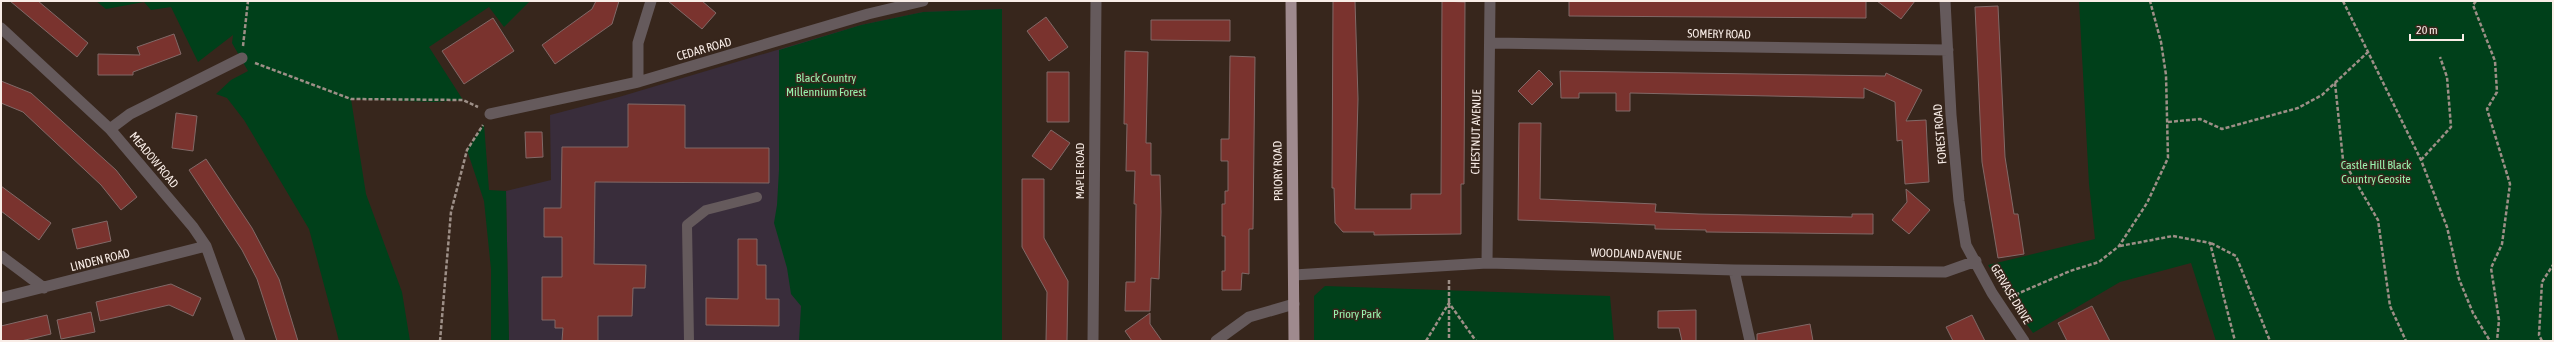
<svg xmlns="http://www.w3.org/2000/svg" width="2554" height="342" font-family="'Asap Condensed',sans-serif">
	<rect width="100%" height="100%" fill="#37261c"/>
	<path fill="#392d3b" d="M1002 9V341H509L506 191 551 180 550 115 619 97 861 25 923 12Z"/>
	<path fill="#00401a" d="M96 1H530L504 27 489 7 429 47 463 100 434 102 351 99 366 194 402 292 410 341H339L309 229 244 120 227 98 216 94 231 80 248 71 232 43 233 35 198 62 171 7 151 10 144 2 106 9Z
		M2079 1H2553V341H2216L2191 263 2120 282 2033 333 2010 301 1988 265 2095 239 2089 184Z
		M1002 9V341H799L801 306 791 294 787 268 774 223 777 205 779 170V50L861 25 923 12Z
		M484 124 489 190 506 191 509 341H491V269L484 201 467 150Z
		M1325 286 1610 296 1614 341H1314V296Z"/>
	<path fill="#7a332e" stroke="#816967" d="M10 1H38L88 43 77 57Z
		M596 1H619L612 24 555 64 542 45 592 9Z
		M668 1H702L716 13 702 29Z
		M1333 1H1355L1358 99 1355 209H1411V194H1441L1442 1 1465 2 1464 184H1461V234L1374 235V232H1343L1335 223 1334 188H1332Z
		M1569 1H1866V18L1569 16Z
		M1877 1H1915L1901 19Z
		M1998 6 2005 157 2014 214H2018L2024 254 1998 258 1982 162 1975 7Z
		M1046 17 1068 47 1049 61 1027 31Z
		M493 18 514 51 464 84 442 51Z
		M1151 20H1230V41L1151 40Z
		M174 34 181 54 133 72V75H98V54L140 55 137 47Z
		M1125 51 1148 52 1146 143H1151V175H1160L1161 212 1159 279 1151 278 1150 311H1125L1126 282H1135L1136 204H1134L1135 171H1126L1127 124H1124Z
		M1230 56 1255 57 1253 229H1249V274L1242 273 1241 290H1222V271H1225V236H1222V204H1225V191H1228V161H1221V139H1229Z
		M1539 70 1553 84 1532 105 1518 91Z
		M1560 71 1885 76 1886 73 1922 90 1906 121 1926 120 1929 182 1905 184 1902 140 1897 141 1895 102 1864 88V98L1630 93V111H1616V93H1579V98H1561Z
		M1047 72H1069V122H1047Z
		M1 81 31 93 116 170 137 197 121 210 101 185 23 112 1 103Z
		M628 104 685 105V148H769V183L595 182 594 264 646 265 645 288H633L632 316H598V341H562L563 328H555V320H542V277H562V237H544V208H561L562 147H628Z
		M176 113 197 116 193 151 172 148Z
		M1519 123H1541L1540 199 1656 204 1655 212 1699 214 1852 217V214H1873V234L1706 232V230L1655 229V225L1518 220Z
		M1051 130 1070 143 1051 170 1032 156Z
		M525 132H542L543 157 526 158Z
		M206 159 252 228 279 279 298 341H277L257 279 242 250 189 170Z
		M1022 179H1044V238L1068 281 1067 341H1046L1047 292 1022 247Z
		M1 186 51 223 39 240 1 211Z
		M1906 189 1930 210 1909 234 1892 220 1907 202Z
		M107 221 111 241 77 249 72 229Z
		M738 239H757V265H766V299H779V326L706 325V298L738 299Z
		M171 284 201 298 193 316 169 305 100 321 96 302Z
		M2092 306 2110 341H2067L2058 323Z
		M1696 310V341H1682L1679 328H1658V311Z
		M91 312 95 332 61 339 57 320Z
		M1150 313V324L1162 341H1132L1125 331Z
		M47 315 51 334 21 341H1V326Z
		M1972 315 1985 341H1953L1946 327Z
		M1810 324 1813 341H1757V334Z"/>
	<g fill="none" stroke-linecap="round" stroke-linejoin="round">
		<path stroke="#9d8f87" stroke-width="2.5" stroke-dasharray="4 2" stroke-linecap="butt" d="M2343 1 2421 160 2447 227 2459 279 2473 313 2490 341
			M2476 1 2473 5 2495 61 2497 92 2487 109 2510 184 2502 244 2491 268 2499 320 2497 341
			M243 46 248 1
			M255 63 351 99 463 100 478 107
			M2335 83 2343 160 2378 220 2390 306 2406 341
			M2168 122 2200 119 2222 129 2298 108 2322 95 2368 52
			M2421 160 2451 127 2447 77 2440 57
			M2211 243 2236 256 2270 341
			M2120 246 2173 236 2210 243 2235 341
			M1449 280V341
			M2010 297 2070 271 2099 262 2119 246 2147 203 2168 158 2166 75 2161 42 2150 1
			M440 341 451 212 467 150 483 125
			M1426 341 1449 303 1476 341
			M2542 341 2539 335 2542 282 2553 265"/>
		<path stroke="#655a5c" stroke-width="10" d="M689 341 687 225 706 210 757 197"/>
		<path stroke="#655a5c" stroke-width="11" d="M1945 1 1951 115 1959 201 1966 245 1992 293 2024 341
			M1 28 110 129 193 227 206 246 240 341
			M1490 43 1948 50
			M638 82V43L651 1
			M490 114 638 82 868 14 923 1
			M110 129 130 114 242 58
			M1 256 44 288
			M1487 263 1490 1
			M1734 270 1750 341
			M1294 275 1487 263 1734 270 1945 272 1976 261
			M1 298 206 246
			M1093 341 1096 1
			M1216 341 1249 317 1294 304"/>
		<path stroke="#9f8a8e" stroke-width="11" d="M1291 1 1294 341"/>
	</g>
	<g text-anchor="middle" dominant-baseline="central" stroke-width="3" stroke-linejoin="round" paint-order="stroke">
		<g font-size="12" fill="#f9ede7" stroke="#37261c">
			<text transform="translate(1719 34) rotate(1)">SOMERY ROAD</text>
			<text transform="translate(704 49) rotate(-16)">CEDAR ROAD</text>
			<text transform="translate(1476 132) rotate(-89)">CHESTNUT AVENUE</text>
			<text transform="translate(1940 134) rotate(-95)">FOREST ROAD</text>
			<text transform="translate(154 160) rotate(50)">MEADOW ROAD</text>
			<text transform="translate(1080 171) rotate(-90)">MAPLE ROAD</text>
			<text transform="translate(1278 171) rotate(-91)">PRIORY ROAD</text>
			<text transform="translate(1636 254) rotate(2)">WOODLAND AVENUE</text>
			<text transform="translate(100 260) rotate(-14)">LINDEN ROAD</text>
			<text transform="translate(2011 294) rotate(59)">GERVASE DRIVE</text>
		</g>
		<g font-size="12" fill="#98f4ae" stroke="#37261c">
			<text x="826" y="78">Black Country<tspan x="826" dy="14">Millennium Forest</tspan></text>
			<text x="2376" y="165">Castle Hill Black<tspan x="2376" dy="14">Country Geosite</tspan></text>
			<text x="1357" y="314">Priory Park</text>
		</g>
	</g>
	<rect width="2554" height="342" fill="none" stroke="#f9ede7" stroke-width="4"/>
	<path d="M2410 34v6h53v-6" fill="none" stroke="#f9ede7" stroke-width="2"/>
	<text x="2416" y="34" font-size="12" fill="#f9ede7" stroke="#37261c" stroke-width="3" paint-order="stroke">20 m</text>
</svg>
